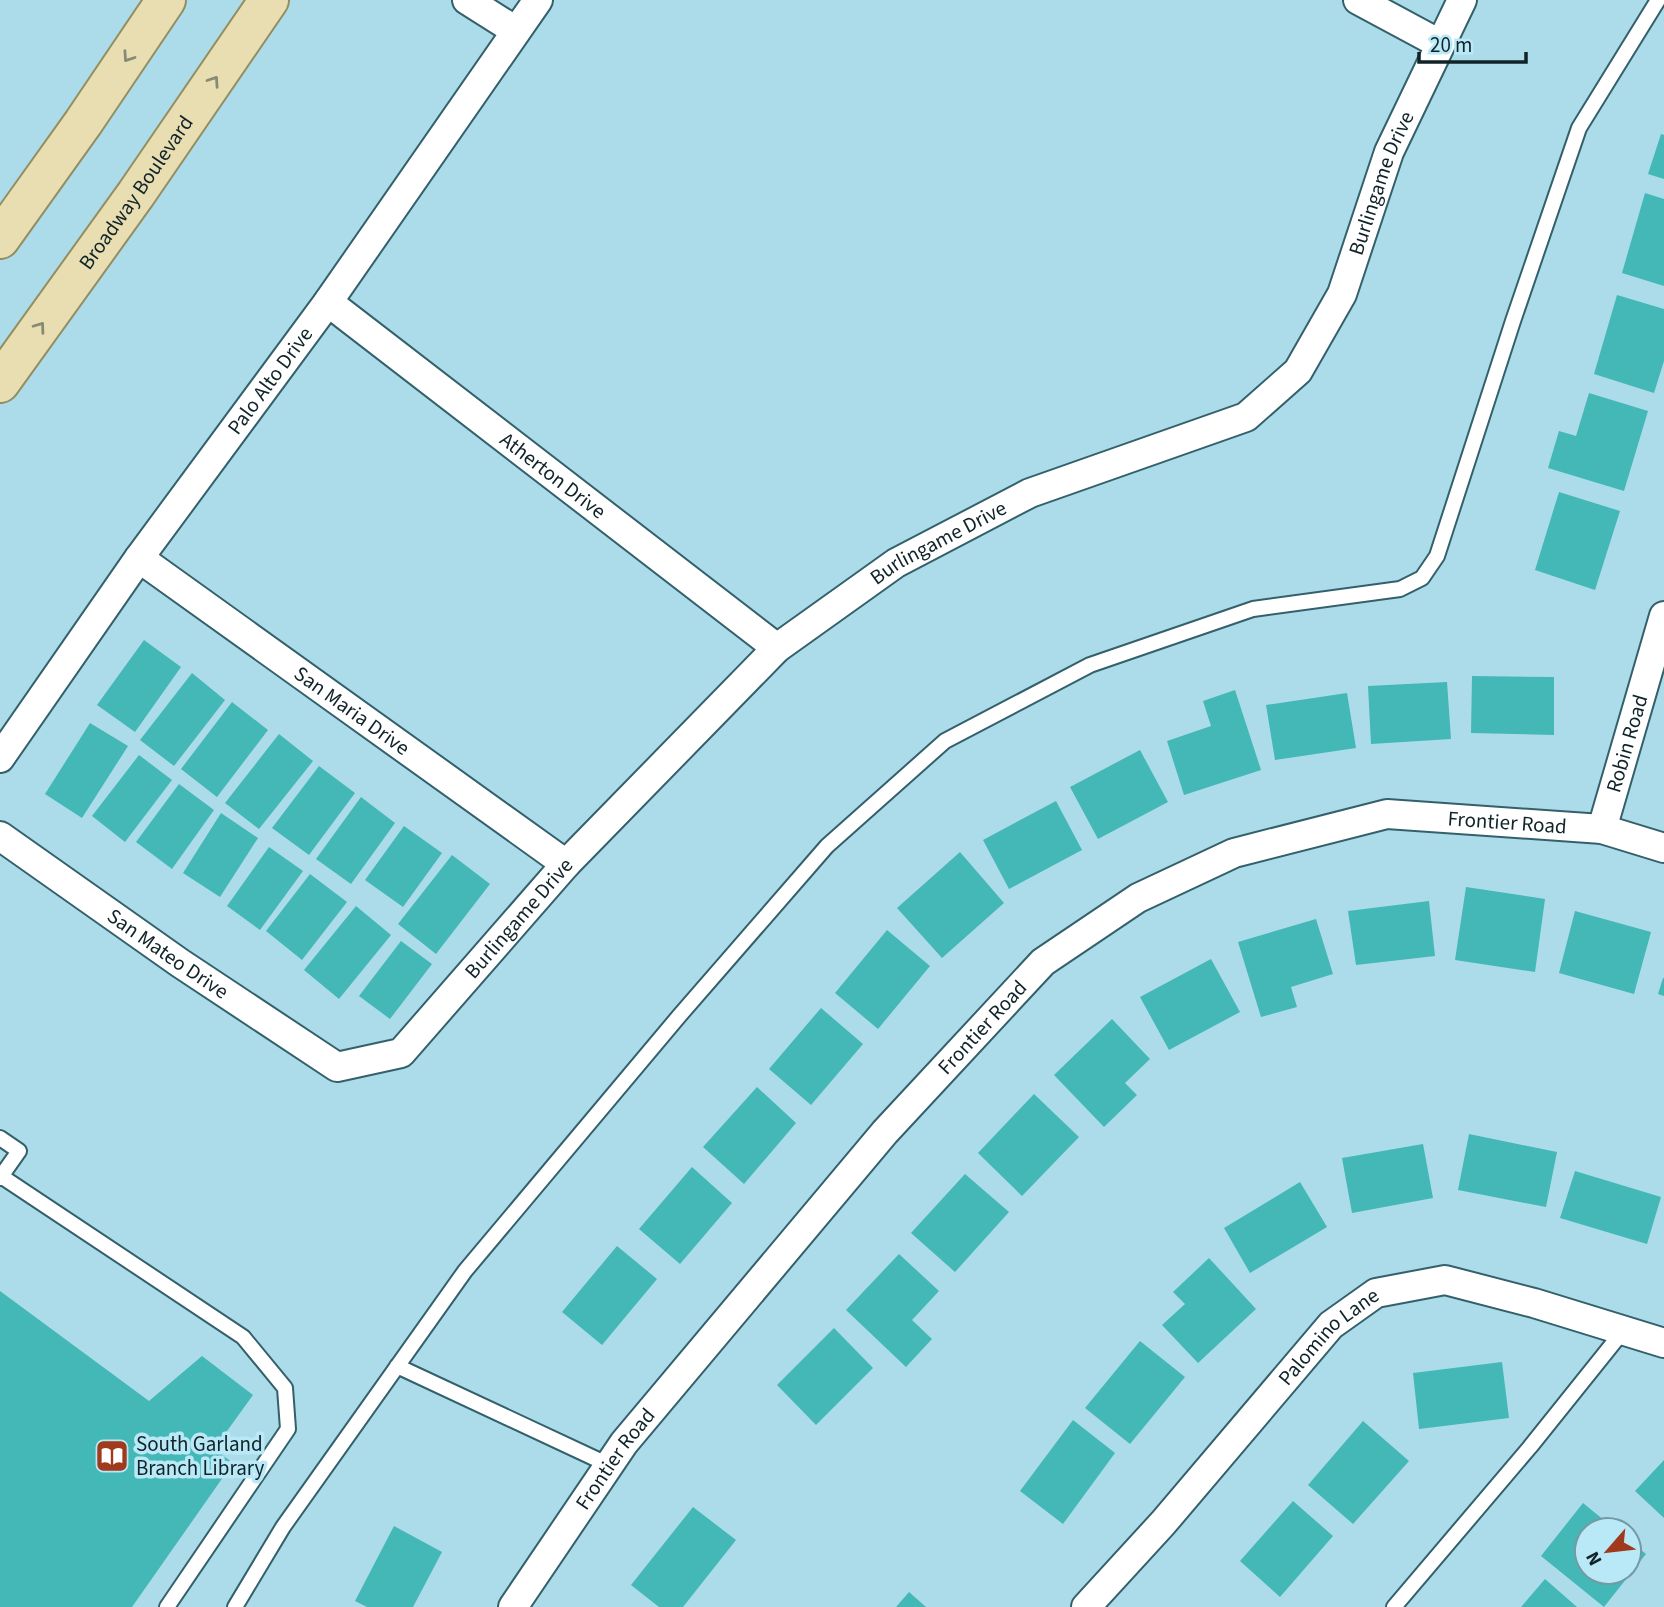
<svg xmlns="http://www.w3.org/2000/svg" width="1664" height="1607" font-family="'Source Sans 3',sans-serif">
	<rect width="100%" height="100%" fill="#acdce9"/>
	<path fill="#44b7b7" d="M1661 134 1664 135V179L1648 174Z
		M1645 193 1664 199V286L1622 273Z
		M1617 295 1664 309V361L1654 393 1594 374Z
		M1589 393 1648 411 1624 491 1548 468 1559 431 1576 436Z
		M1559 492 1620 511 1595 590 1535 570Z
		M144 640 181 667 135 732 97 705Z
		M192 673 225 700 174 766 140 740Z
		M1472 676 1554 677V735L1471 733Z
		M1447 682 1451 739 1371 744 1368 686Z
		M1235 690 1261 770 1184 795 1167 741 1211 726 1203 701Z
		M1347 693 1356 748 1275 760 1266 705Z
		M232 702 268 730 217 797 181 769Z
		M90 723 128 746 82 818 45 794Z
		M279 734 313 761 259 829 225 803Z
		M1140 750 1168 802 1098 839 1070 787Z
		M139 755 172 780 125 842 92 816Z
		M319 766 355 793 309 855 272 828Z
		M179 784 214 810 172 869 136 842Z
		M361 797 395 823 351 884 316 859Z
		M1056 801 1082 850 1009 889 983 840Z
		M221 813 258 838 220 897 183 873Z
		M404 826 442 853 403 907 365 880Z
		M269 847 303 871 260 930 227 906Z
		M960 852 1004 903 942 958 897 908Z
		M452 855 490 884 436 954 398 924Z
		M310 874 347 902 302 960 266 931Z
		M1466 887 1545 899 1535 972 1455 960Z
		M1429 901 1435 956 1356 965 1348 911Z
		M356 906 391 935 339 999 304 970Z
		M1575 911 1651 932 1634 994 1559 973Z
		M1316 919 1333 974 1291 987 1297 1007 1261 1017 1238 942Z
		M887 930 930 966 878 1029 835 993Z
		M401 941 432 964 390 1019 359 996Z
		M1211 959 1240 1012 1169 1050 1140 997Z
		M1663 978H1664V996L1658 994Z
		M821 1008 863 1044 811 1105 769 1069Z
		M1112 1019 1150 1059 1125 1083 1137 1095 1104 1127 1054 1075Z
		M757 1087 796 1123 744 1184 703 1147Z
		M1034 1094 1079 1137 1022 1196 978 1153Z
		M1469 1134 1557 1152 1546 1207 1458 1190Z
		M1423 1144 1433 1198 1352 1213 1342 1158Z
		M692 1167 732 1203 680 1264 639 1229Z
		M1575 1171 1661 1197 1647 1244 1560 1218Z
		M965 1174 1009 1212 955 1272 911 1233Z
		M1300 1182 1327 1227 1250 1273 1224 1228Z
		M617 1246 657 1279 602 1345 562 1312Z
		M899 1254 939 1291 912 1320 932 1339 906 1367 846 1310Z
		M1209 1258 1256 1309 1198 1363 1162 1325 1185 1304 1173 1292Z
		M0 1291 149 1401 202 1356 253 1395 214 1449 233 1463 132 1607H0Z
		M834 1328 873 1368 816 1425 777 1385Z
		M1140 1341 1185 1377 1130 1444 1085 1408Z
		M1502 1362 1509 1418 1419 1429 1413 1373Z
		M1073 1420 1115 1453 1063 1524 1020 1491Z
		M1363 1421 1409 1461 1353 1524 1308 1485Z
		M1664 1460V1518L1635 1491Z
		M1293 1501 1333 1536 1280 1597 1240 1561Z
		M1583 1503 1616 1530H1587V1572H1629V1540L1646 1554 1604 1607 1541 1556Z
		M693 1507 736 1540 683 1607H659L631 1585Z
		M394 1526 442 1552 413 1607H367L355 1601Z
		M1545 1579 1577 1607H1521Z
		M909 1592 926 1607H896Z"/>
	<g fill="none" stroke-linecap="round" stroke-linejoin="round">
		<defs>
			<path id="service" d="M0 1138 19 1151 0 1178
				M1 1176 243 1337 285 1388 288 1429 167 1607
				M397 1366 609 1465
				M235 1607 283 1527 465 1271 680 1015 827 846 945 741 1090 665 1253 609 1400 589 1422 578 1437 556 1513 321 1579 128 1658 0
				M1394 1607 1530 1447 1623 1331"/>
			<g id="minor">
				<path d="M467 0 516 31"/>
				<path d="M1358 0 1440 44"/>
				<path id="s1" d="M328 302 777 648"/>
				<path id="s2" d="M139 558 566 864"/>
				<path id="s3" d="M0 758 139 558 328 302 538 0"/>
				<path id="s4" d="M1602 829 1664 616"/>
				<path id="s5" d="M0 836 180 963 337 1067 401 1053 566 864 777 648 896 563 1030 493 1246 417 1298 371 1342 294 1389 152 1462 0"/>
				<path id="s6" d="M513 1607 624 1443 885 1132 1043 962 1138 898 1234 853 1387 814 1602 829 1664 848"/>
				<path id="s7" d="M1086 1607 1163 1523 1331 1325 1376 1293 1445 1280 1534 1303 1664 1343"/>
			</g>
			<g id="primary">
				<path d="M0 239 83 123 166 0"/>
				<path id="s8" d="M0 383 136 194 269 0"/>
			</g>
		</defs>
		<use href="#service" stroke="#33606b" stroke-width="18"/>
		<use href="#minor" stroke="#33606b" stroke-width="32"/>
		<use href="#primary" stroke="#938e61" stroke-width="42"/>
		<use href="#service" stroke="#fff" stroke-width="14"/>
		<use href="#minor" stroke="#fff" stroke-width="28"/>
		<use href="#primary" stroke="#e9deb2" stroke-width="38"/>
	</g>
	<defs><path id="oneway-chevron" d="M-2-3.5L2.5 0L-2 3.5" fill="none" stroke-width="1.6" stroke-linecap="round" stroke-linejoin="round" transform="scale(1.75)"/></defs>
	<g stroke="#878a74">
		<use href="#oneway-chevron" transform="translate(128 57) rotate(124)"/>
		<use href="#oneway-chevron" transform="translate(214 81) rotate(-56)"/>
		<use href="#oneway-chevron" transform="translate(40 327) rotate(-54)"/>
	</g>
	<defs>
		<symbol id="library-square" viewBox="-11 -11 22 22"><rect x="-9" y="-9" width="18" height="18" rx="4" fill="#a1391d" stroke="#b9e9f6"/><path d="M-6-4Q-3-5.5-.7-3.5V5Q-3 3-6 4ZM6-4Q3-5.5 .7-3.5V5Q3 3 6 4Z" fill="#fff"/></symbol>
	</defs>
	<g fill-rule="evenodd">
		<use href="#library-square" x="93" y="1437" width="38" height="38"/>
	</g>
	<g text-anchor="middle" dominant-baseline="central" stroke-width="7" stroke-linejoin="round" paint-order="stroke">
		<g font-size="21" fill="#102328" stroke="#b9e9f6">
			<text stroke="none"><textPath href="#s5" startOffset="1829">Burlingame Drive</textPath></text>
			<text stroke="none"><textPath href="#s8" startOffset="234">Broadway Boulevard</textPath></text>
			<text stroke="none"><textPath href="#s3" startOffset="464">Palo Alto Drive</textPath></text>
			<text stroke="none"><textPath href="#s1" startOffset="284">Atherton Drive</textPath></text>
			<text stroke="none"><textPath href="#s5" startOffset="1220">Burlingame Drive</textPath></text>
			<text stroke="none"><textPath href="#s2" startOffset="262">San Maria Drive</textPath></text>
			<text stroke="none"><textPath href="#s4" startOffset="89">Robin Road</textPath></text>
			<text stroke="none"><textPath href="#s6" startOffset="1335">Frontier Road</textPath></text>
			<text stroke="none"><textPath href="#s5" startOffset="653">Burlingame Drive</textPath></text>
			<text stroke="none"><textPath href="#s5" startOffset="205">San Mateo Drive</textPath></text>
			<text stroke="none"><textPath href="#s6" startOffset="747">Frontier Road</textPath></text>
			<text stroke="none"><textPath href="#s7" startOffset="364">Palomino Lane</textPath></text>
			<text stroke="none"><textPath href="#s6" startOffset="180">Frontier Road</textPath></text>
		</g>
		<g font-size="21" fill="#102328" stroke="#b9e9f6" text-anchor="start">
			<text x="136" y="1444">South Garland<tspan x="136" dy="24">Branch Library</tspan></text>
		</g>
	</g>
	<g transform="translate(1608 1551) rotate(242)"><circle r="33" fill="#b9e9f6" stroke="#759aa4" stroke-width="2"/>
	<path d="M0-5L12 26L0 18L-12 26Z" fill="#a1391d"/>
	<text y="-10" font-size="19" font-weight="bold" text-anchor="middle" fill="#102328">N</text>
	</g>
	<path d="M1419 52v10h107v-10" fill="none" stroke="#102328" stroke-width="3.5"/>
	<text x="1430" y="52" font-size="21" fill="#102328" stroke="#b9e9f6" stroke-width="5" paint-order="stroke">20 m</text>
</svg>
